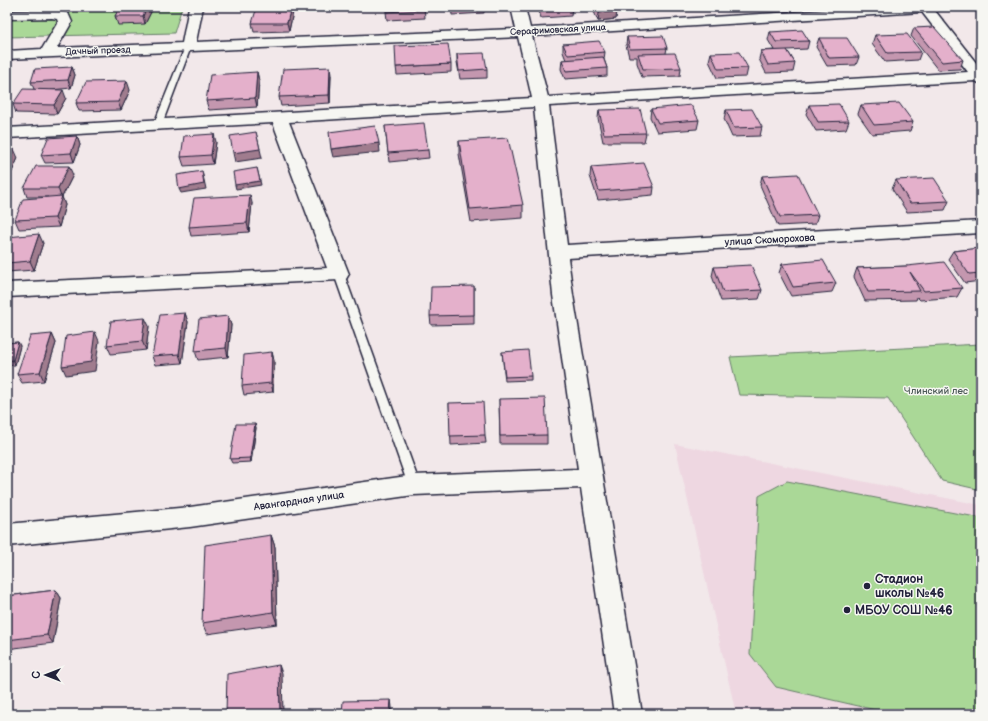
<svg xmlns="http://www.w3.org/2000/svg" width="988" height="721" font-family="'Balsamiq Sans',sans-serif">
	<rect width="100%" height="100%" fill="#f2e8ea"/>
	<filter id="ink" filterUnits="userSpaceOnUse"><feTurbulence type="fractalNoise" baseFrequency=".025" numOctaves="2"/><feDisplacementMap in="SourceGraphic" scale="8" xChannelSelector="R" yChannelSelector="G"/><feConvolveMatrix kernelMatrix="1 2 1 2 8 2 1 2 1" color-interpolation-filters="sRGB"/></filter>
	<g filter="url(#ink)">
		<path fill="#eed7e1" d="M675 444 981 505V714H736Z"/>
		<path fill="#aad897" stroke="#667d69" d="M7 7H182L174 33 7 37Z
			M981 344V490L942 481 888 398 739 395 730 357Z
			M787 481 981 518V714H893L776 687 750 654 759 496Z"/>
		<g fill="none" stroke-linecap="round" stroke-linejoin="round">
			<defs>
				<path id="lane" d="M188 45 191 47 162 124 161 126H155L154 124 185 47Z
					M339 271 344 274 420 485 418 488 414 490 410 488 408 485 334 274Z"/>
				<path id="street" d="M189 7H203L196 42 516 29 511 7H525L530 28 876 7H932L981 69V84L975 81 549 106 567 245 981 221V233L568 258 573 295 642 714H614L581 488 414 495 190 527 7 546V524L190 507 414 475 578 469 553 295 534 107 289 122 349 274 346 279 339 280 7 297V283L327 268 273 123 7 138V128L532 98 518 37 7 59V51L42 49 58 22 57 19 52 18 7 19V11L52 10 68 13 72 22 57 48 182 43ZM922 12 968 72 548 97 532 36Z"/>
			</defs>
			<use href="#lane" stroke="#22223b" stroke-width="3"/>
			<use href="#street" stroke="#22223b" stroke-width="3"/>
			<use href="#lane" fill="#f6f6f2" fill-rule="evenodd"/>
			<use href="#street" fill="#f6f6f2" fill-rule="evenodd"/>
		</g>
		<path fill="#c497af" stroke="#22223b" d="M13 7H52L51 10H14Z
			M111 7H149L151 12 145 24 118 25 115 16 119 10H111Z
			M424 7 425 18 387 20 386 12Z
			M451 7H484V13L452 15Z
			M538 7H572L571 16 541 18Z
			M592 7H615L616 19 598 21Z
			M661 7H695V9L662 10Z
			M293 12 289 31 254 32 252 23Z
			M914 28 963 60 960 69 938 70 911 36Z
			M770 32 809 41 807 49 787 50 795 63 793 72 766 73 759 59 761 51 774 50 768 40Z
			M875 35 921 52 918 60 885 62 872 44Z
			M627 37 667 48 666 53 681 68 680 76 642 77 637 63V57H629L626 45Z
			M819 38 859 57 856 65 827 66 816 47Z
			M563 44 605 52 604 59 607 68V76L565 79 561 69 562 60H566L563 52Z
			M711 53 748 68 746 77 717 78 709 61Z
			M457 54 487 69V78L460 79 457 62Z
			M451 64V72L397 75 396 67Z
			M72 67 75 75 71 88 51 90 66 98 57 114 16 113 13 104 34 89 31 82Z
			M257 72 259 81 257 107 209 110 206 101Z
			M331 75 330 103 281 106 279 97Z
			M130 90 121 110 79 111 76 103Z
			M809 105 849 121 846 129 816 131 806 114Z
			M861 105 913 122 910 131 872 134 858 114Z
			M651 109 699 120 697 129 657 132 650 117Z
			M599 110 646 133 644 142H603L598 118Z
			M726 110 762 127 760 136 732 137 724 119Z
			M385 126 428 150 429 158 389 162Z
			M77 136 80 145 74 162 45 163 41 155Z
			M459 141 523 205V218L471 222 459 154Z
			M216 142 213 164 184 166 181 157Z
			M7 149 18 158 10 176H7Z
			M591 167 654 187 653 195 598 200 590 176Z
			M73 175 62 197 65 205 59 227 19 229 15 220 48 197H27L24 188Z
			M762 176 818 215 815 224 778 226 760 185Z
			M896 180 949 201 945 210 907 212 892 189Z
			M252 203 249 232 191 236 189 227Z
			M7 237 43 243 34 270 7 272Z
			M981 248V281L965 283 948 259 953 251Z
			M782 264 836 283 832 292 791 296 779 273Z
			M907 266 962 288 957 297 920 300 917 297 916 300 865 301 854 277 857 268Z
			M714 267 762 290 759 299 721 301 712 276Z
			M474 286V324L431 325 430 316Z
			M185 313 188 322 182 363 155 365 152 356Z
			M228 316 231 325 228 357 198 360 195 351Z
			M149 326 146 350 111 354 107 345Z
			M52 334 56 343 44 381 22 383 17 374Z
			M18 342 20 346 15 365 7 366V343Z
			M272 352 274 361 273 392 244 395 242 386Z
			M502 352 531 376V380L505 381Z
			M499 399 547 435V444H500Z
			M449 403 485 435 486 443 451 445Z
			M255 424 256 428 251 462 232 463 230 459Z
			M271 535 275 547 277 624 207 634 202 623Z
			M56 590 61 598 53 643 7 649V596Z"/>
		<path fill="#a07b8e" stroke="#22223b" d="M147 7H149L151 12 145 24 143 16Z
			M291 7H292L293 12 289 31 287 23Z
			M617 11 616 19 598 21 599 13Z
			M72 67 75 75 71 88 68 80Z
			M330 67 331 75 330 103 329 95Z
			M257 72 259 81 257 107 255 98Z
			M127 81 130 90 121 110 118 102Z
			M63 90 66 98 57 114 54 105Z
			M256 132 262 158 235 162 233 153Z
			M214 134 216 142 213 164 211 155Z
			M77 136 80 145 74 162 71 153Z
			M379 143 380 152 333 157 331 149Z
			M14 149 18 158 10 176 7 170V164Z
			M69 166 73 175 62 197 65 205 59 227 55 218 61 197 58 188Z
			M257 168 261 185 236 189 235 185Z
			M202 171 206 189 181 193 179 189Z
			M250 195 252 203 249 232 247 223Z
			M39 234 43 243 34 270 30 261Z
			M185 313 188 322 182 363 179 354Z
			M228 316 231 325 228 357 226 348Z
			M145 318 149 326 146 350 142 341Z
			M95 332 99 341 95 371 66 375 62 366Z
			M52 334 56 343 44 381 40 372Z
			M18 342 20 346 15 365 13 360Z
			M272 352 274 361 273 392 271 383Z
			M255 424 256 428 251 462 250 458Z
			M271 535 275 547 277 624 273 612Z
			M56 590 61 598 53 643 47 635Z
			M279 665 282 673 283 714H280Z
			M391 700 392 707V714H390Z"/>
		<path fill="#e4b0cb" stroke="#22223b" d="M120 7H147L143 16H115Z
			M257 7H291L287 23H252Z
			M386 7H424V10L386 12Z
			M541 7H572V8L542 9Z
			M596 7H615L617 11 599 13Z
			M934 27 963 60 942 62 914 28Z
			M802 30 809 41 776 42 770 32Z
			M907 34 921 52 887 53 875 35Z
			M663 36 667 48 630 49 627 37Z
			M819 38H847L859 57 829 58Z
			M599 41 605 52 568 55 563 44Z
			M448 44 451 64 396 67 395 46Z
			M787 50 795 63 768 65 761 51Z
			M739 52 748 68 718 69 711 53Z
			M484 53 487 69 459 71 457 54Z
			M675 53 681 68 643 69 638 54Z
			M603 57 607 68 566 71 562 60Z
			M72 67 68 80 31 82 35 69Z
			M330 67 329 95 279 97 283 69Z
			M257 72 255 98 206 101 210 75Z
			M127 81 118 102 76 103 86 82Z
			M23 89 63 90 54 105 13 104Z
			M899 103 913 122 874 125 861 105Z
			M839 104 849 121 818 122 809 105Z
			M691 105 699 120 658 123 651 109Z
			M640 109 646 133 604 134 599 110Z
			M752 109 762 127 734 128 726 110Z
			M424 123 428 150 388 153 385 126Z
			M375 126 379 143 331 149 329 132Z
			M256 132 260 149 233 153 230 136Z
			M214 134 211 155 181 157 184 136Z
			M77 136 71 153 41 155 48 138Z
			M508 138 523 205 470 209 459 141Z
			M7 149H14L7 164Z
			M644 163 654 187 599 191 591 167Z
			M36 166H69L58 188H24Z
			M257 168 260 181 235 185 233 172Z
			M202 171 204 184 179 189 177 175Z
			M798 174 818 215 780 217 762 176Z
			M934 178 949 201 910 203 896 180Z
			M250 195 247 223 189 227 194 198Z
			M62 196 55 218 15 220 23 199Z
			M39 234 30 261 7 263V237Z
			M981 248V273L969 274 953 251Z
			M823 260 836 283 793 287 782 264Z
			M944 262 962 288 924 291 910 272 920 291 868 292 857 268 907 266Z
			M751 265 762 290 723 292 714 267Z
			M474 286V315L430 316 431 287Z
			M185 313 179 354 152 356 160 315Z
			M228 316 226 348 195 351 199 319Z
			M145 318 142 341 107 345 111 321Z
			M95 332 91 362 62 366 66 336Z
			M52 334 40 372 17 374 30 336Z
			M18 342 13 360 7 361V343Z
			M528 350 531 376 505 377 502 352Z
			M272 352 271 383 242 386 244 355Z
			M545 398 547 435 500 436 499 399Z
			M483 402 485 435 450 436 449 403Z
			M236 424H255L250 458 230 459Z
			M271 535 273 612 202 623 205 545Z
			M56 590 47 635 7 640V596Z
			M279 665 280 714H226L227 674Z
			M391 700 390 714H342L343 701Z"/>
	</g>
	<g fill="#22223b" stroke="#f6f6f2" stroke-width="1.5">
		<circle cx="867" cy="586" r="4"/>
		<circle cx="847" cy="610" r="4"/>
	</g>
	<g text-anchor="middle" dominant-baseline="central" stroke-width="3" stroke-linejoin="round" paint-order="stroke">
		<g font-size="9" fill="#22223b" stroke="#f6f6f2">
			<text transform="translate(558 30) rotate(-3)">Серафимовская улица</text>
			<text transform="translate(98 51) rotate(-2)">Дачный проезд</text>
		</g>
		<g font-size="10" fill="#22223b" stroke="#f6f6f2">
			<text transform="translate(770 240) rotate(-3)">улица Скоморохова</text>
			<text transform="translate(299 501) rotate(-8)">Авангардная улица</text>
		</g>
		<g font-size="10" fill="#4b5957" stroke="#f6f6f2">
			<text x="936" y="391">Члинский лес</text>
		</g>
		<g font-size="12" font-weight="bold" fill="#22223b" stroke="#f6f6f2" text-anchor="start">
			<text x="875" y="579">Стадион<tspan x="875" dy="14">школы №46</tspan></text>
			<text x="855" y="610">МБОУ СОШ №46</text>
		</g>
	</g>
	<rect width="988" height="721" fill="none" stroke="#f6f6f2" stroke-width="24"/>
	<rect x="12" y="12" width="964" height="697" fill="none" stroke="#22223b" stroke-width="1.5" filter="url(#ink)"/>
	<g transform="translate(46 675) rotate(270)" stroke="#f6f6f2" stroke-width="3" paint-order="stroke">
	<path d="M0-3L7 15L0 10L-7 15Z" fill="#22223b"/>
	<text y="-6" font-size="11" font-weight="bold" text-anchor="middle" fill="#22223b">С</text>
	</g>
</svg>
